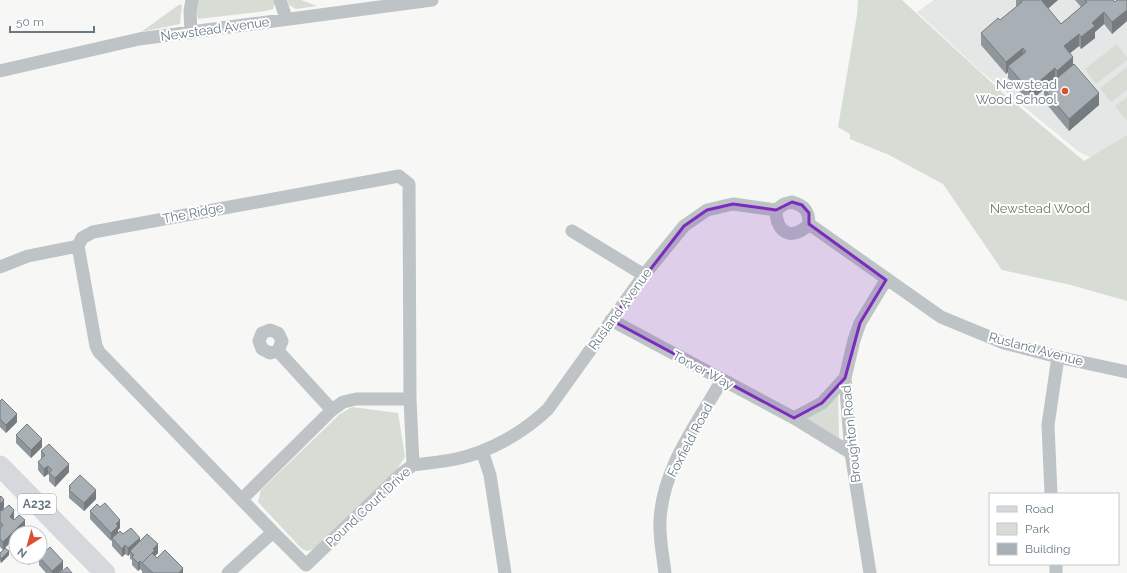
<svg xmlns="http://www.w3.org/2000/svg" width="1127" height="573" font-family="Raleway,sans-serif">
	<rect width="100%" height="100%" fill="#f7f7f5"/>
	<path fill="#e5e6e6" d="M934 0H1127V135L1092 158 1079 152 979 70 917 12Z"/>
	<path fill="#d7dcd4" d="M198 0H273L275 3 273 9 266 11 198 19 196 11Z
		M287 0H301L317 6 296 9 289 5Z
		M858 0H902L1004 94 1084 161 1127 135V301L1071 285 1002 270 943 184 889 155 850 139V134L838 127 857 15Z
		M180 4 182 6 180 24 141 32Z
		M1117 44 1127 57V60L1096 84 1085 69Z
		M1127 67V90L1111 102 1100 88Z
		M1127 97V119L1126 120 1115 106Z
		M838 391 839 438 806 419Z
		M352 407 398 413 405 457 397 469 314 549 307 551 302 549 258 502 261 490 340 414Z"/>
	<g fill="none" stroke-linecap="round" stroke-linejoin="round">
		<path stroke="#bec3c6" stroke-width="13" d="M280 0 286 18
			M191 33 190 11 192 0
			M0 71 139 39 432 0
			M792 202C805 206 809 211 809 224 793 241 776 234 776 210L784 204Z
			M809 224 941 317 1004 343 1058 357 1127 372
			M572 231 644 275
			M0 267 28 256 78 246
			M611 320 794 418 851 453
			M278 351 282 341 278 333 270 330 262 333 259 341 262 349 270 353 278 351 332 410
			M794 418 822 403 845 378
			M482 451 490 475 505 573
			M413 465C428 463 442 462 456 459 490 452 524 432 548 409L644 275 684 226 707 210 733 204 776 210
			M1051 494 1048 425 1058 357
			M273 532 99 352 96 346 78 246 82 238 93 232 399 176 409 184 410 399
			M228 573 273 532 306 565 401 474 413 465 410 399H356L343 402 332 410 242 499
			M665 573C663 556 659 538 660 521 662 469 697 424 722 380
			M870 573 851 453 845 378 854 340 860 323 886 280
			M1056 573V564"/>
		<path stroke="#d5d9dc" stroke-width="21" d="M0 466 105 573"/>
	</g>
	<path fill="#90979c" d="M1016 0H1058L1048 9 1061 24 1081 7 1075 0H1113L1115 2 1127 0V21L1112 34 1104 24 1095 32V38L1081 49 1079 46 1070 53 1073 64 1099 105 1069 131 1044 101V89L1049 85 1029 102 1008 78V72L1006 74 981 45V33L1000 20 1016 7Z
		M0 401 17 422 6 433 0 427Z
		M16 435 42 447 31 458 16 443Z
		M41 451 69 472 55 487 49 481V475L48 474 44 477 38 470V462L41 459Z
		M69 486 96 499 84 511 69 498Z
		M0 497 4 508 2 511 14 518 13 520 25 528 20 533H16L3 550 0 547Z
		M90 511 120 528 118 530V532L140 541 158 553 155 556 157 558 183 573H142V571L140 569 138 571 132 565V560L130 559V554L128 556 125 554 122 557 112 546V540L111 541 90 519Z
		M16 539V552L14 550V542Z
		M0 553 9 555 1 563 0 561Z
		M21 557H37L29 565Z
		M39 557 63 569 59 573H46L39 565Z"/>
	<path fill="#767b7f" d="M1044 0H1058L1042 13V1Z
		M1127 10V21L1112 34V22Z
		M1104 12V24L1095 32V38L1081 49V37L1092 23Z
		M1079 34V46L1064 58V46Z
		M1023 48V60L1008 66V72L1006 74V62Z
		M1073 57V69L1057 83V71Z
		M1055 68V80L1029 102V90Z
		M1099 93V105L1069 131V119Z
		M17 414V422L6 433V425Z
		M42 439V447L31 458V450Z
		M69 464V472L55 487V478Z
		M48 466V474L44 477V469Z
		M96 490V499L84 511V503Z
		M4 500V508L0 512V504Z
		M14 510V518L10 525V517Z
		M25 520V528L20 533H16V537L3 550V542Z
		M120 520V528L118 530V534L112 538 111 541V533L116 524Z
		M140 538V546L130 551V554L128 556V548Z
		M43 543V551L40 554V546Z
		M158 544V553L155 556 143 563 153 549Z
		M125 545V554L122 557V549Z
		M9 551V555L1 563V559Z
		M29 557H37L29 565Z
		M63 561V569L59 573H52V571Z
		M140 561V569L138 571V563Z
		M183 568V573H179Z"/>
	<path fill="#a8b0b5" stroke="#767b7f" d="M1021 0H1044L1042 1 1061 24 1087 2 1085 0H1113L1115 2 1117 0H1127V10L1112 22 1104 12 1092 23 1095 26 1081 37 1079 34 1064 46 1073 57 1057 71 1055 68 1029 90 1008 66 1026 52 1023 48 1006 62 981 33 998 18 1000 20 1022 2Z
		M1074 64 1099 93 1069 119 1044 89Z
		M2 399 17 414 6 425 0 419V401Z
		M27 424 42 439 31 450 16 435Z
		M49 444 69 464 55 478 49 473 52 470 48 466 44 469 38 462 45 455 41 451Z
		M80 475 96 490 84 503 69 490 71 488 69 486Z
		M1 496 4 500 0 504V497Z
		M105 503 120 520 116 524 118 526 111 533 90 511 97 504 100 507Z
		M9 505 14 510 10 517 14 520 19 515 25 520 3 542 0 539V529L3 525 0 522V511L1 510 2 511Z
		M28 527 34 533H22Z
		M131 528 140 538 128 548 125 545 122 549 112 538 120 531 123 534Z
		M147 534 158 544 153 549 155 550 142 563 140 561 138 563 132 557 134 555 130 551Z
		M40 539 43 543 40 546Z
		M50 547 63 561 52 571 39 557H40V556Z
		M5 548 9 551 1 559 0 557V553Z
		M165 550 183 568 179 573H153L142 563 152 553 157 558Z
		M67 567 72 573H60Z"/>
	<path fill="#7b2cbf" fill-opacity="0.2" stroke="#7b2cbf" stroke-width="3" stroke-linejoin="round" d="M792 202 802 205 809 213V224L886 280 860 323 845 378 822 403 794 418 611 320 684 226 707 210 733 204 776 210Z"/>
	<circle fill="#da5132" stroke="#fff" stroke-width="1.5" cx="1065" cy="91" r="4"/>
	<g text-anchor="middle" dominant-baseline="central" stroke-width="4" stroke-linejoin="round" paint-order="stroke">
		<rect fill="#fff" stroke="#95a1a9" stroke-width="1" x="18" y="494" width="38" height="20" rx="3"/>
		<g font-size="12" font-weight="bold" fill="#687984">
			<text x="37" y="504">A232</text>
		</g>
		<g font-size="13" fill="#687984" stroke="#fff">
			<text transform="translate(215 29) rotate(-8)">Newstead Avenue</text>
			<text transform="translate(193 213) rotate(-11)">The Ridge</text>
			<text transform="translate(620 309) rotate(-54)">Rusland Avenue</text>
			<text transform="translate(1036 349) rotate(15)">Rusland Avenue</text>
			<text transform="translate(703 370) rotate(28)">Torver Way</text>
			<text transform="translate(851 434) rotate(-96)">Broughton Road</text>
			<text transform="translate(690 440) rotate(-62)">Foxfield Road</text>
			<text transform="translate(368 507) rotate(-43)">Pound Court Drive</text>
		</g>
		<g font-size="13" fill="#687984" stroke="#fff" text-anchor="end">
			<text x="1057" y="84">Newstead<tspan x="1057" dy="15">Wood School</tspan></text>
		</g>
		<g font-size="13" fill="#6c7b66" stroke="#fff">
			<text x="1040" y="208">Newstead Wood</text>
		</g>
	</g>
	<rect x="989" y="493" width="130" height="72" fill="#ffffff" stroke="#c3c9ce"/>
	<rect x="997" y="506" width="20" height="6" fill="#d5d9dc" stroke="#c3c9ce"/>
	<text x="1025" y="513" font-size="12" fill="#687984">Road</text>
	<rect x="997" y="523" width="20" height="12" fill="#d7dcd4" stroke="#c3c9ce"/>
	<text x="1025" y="533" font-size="12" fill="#687984">Park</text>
	<rect x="997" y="543" width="20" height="12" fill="#a8b0b5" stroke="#c3c9ce"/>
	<text x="1025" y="553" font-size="12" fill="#687984">Building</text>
	<g transform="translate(28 545) rotate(217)"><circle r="19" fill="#ffffff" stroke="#c3c9ce"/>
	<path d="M0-3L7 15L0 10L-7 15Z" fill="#da5132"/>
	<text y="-6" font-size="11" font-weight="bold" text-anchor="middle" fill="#687984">N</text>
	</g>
	<path d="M10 26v6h84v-6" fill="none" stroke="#687984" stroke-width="2"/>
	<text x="16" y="26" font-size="12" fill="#687984" stroke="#ffffff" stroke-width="3" paint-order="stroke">50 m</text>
</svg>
